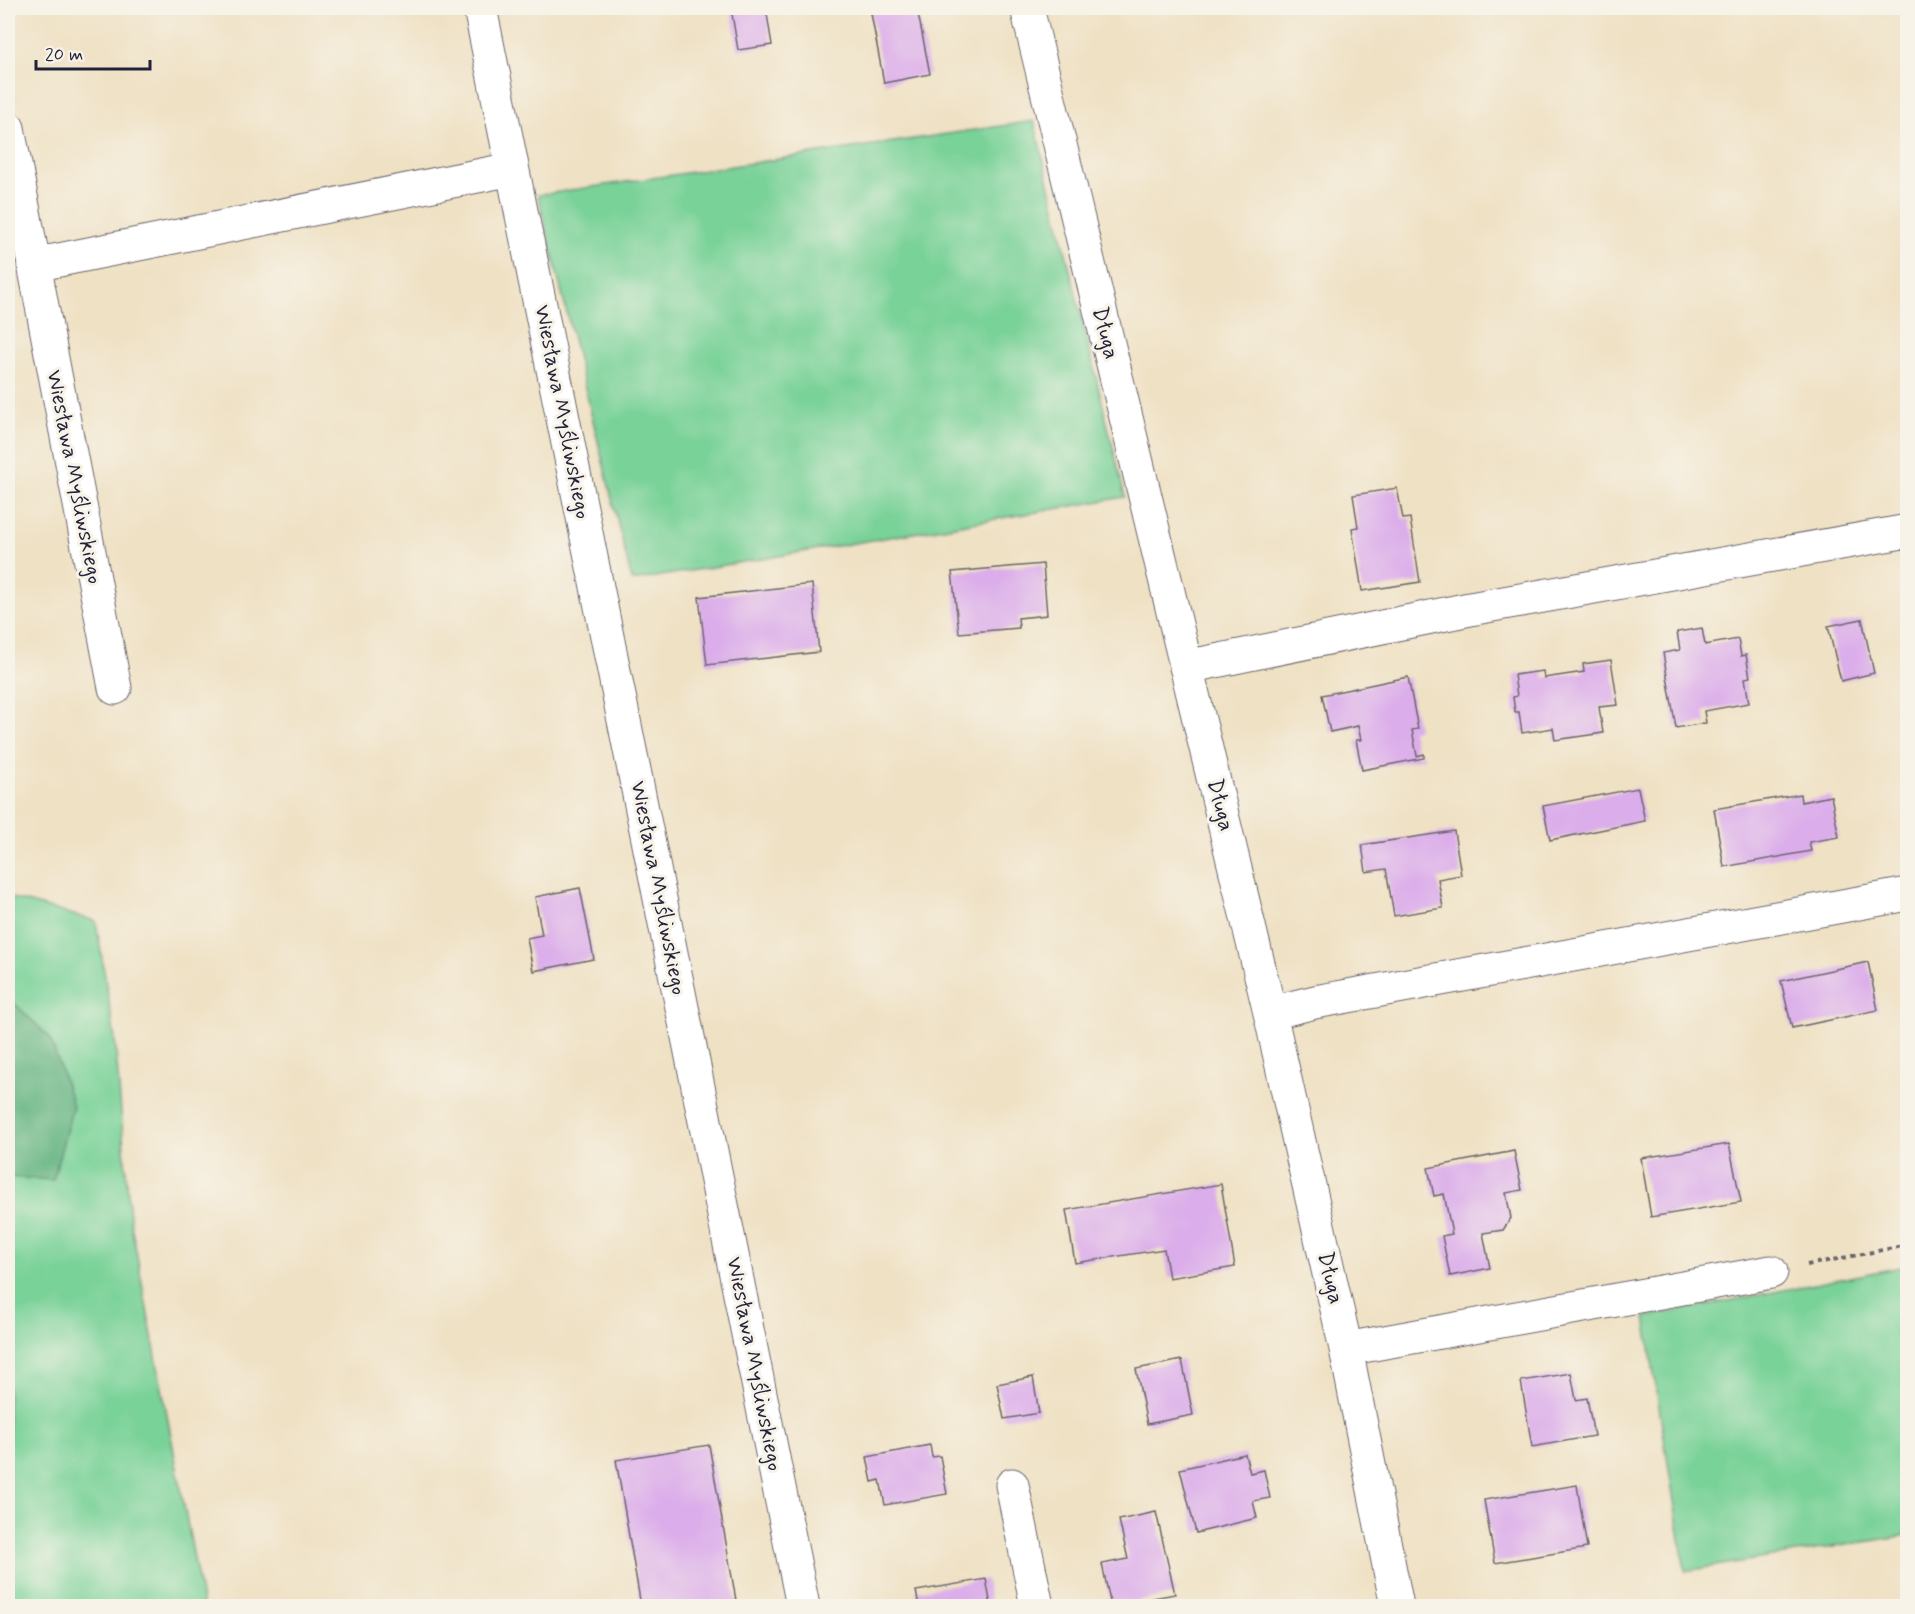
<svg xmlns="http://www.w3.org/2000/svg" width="1915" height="1614" font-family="Mynerve,sans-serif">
	<rect width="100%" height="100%" fill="#f7f3e8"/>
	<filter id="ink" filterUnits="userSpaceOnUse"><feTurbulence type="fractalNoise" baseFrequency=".0167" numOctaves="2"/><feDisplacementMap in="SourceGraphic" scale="12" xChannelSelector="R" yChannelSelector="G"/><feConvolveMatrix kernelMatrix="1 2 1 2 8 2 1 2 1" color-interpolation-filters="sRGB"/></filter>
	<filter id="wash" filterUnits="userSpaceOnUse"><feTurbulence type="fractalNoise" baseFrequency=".008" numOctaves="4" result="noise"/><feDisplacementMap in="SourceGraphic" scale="24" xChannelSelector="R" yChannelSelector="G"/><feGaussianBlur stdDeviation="1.35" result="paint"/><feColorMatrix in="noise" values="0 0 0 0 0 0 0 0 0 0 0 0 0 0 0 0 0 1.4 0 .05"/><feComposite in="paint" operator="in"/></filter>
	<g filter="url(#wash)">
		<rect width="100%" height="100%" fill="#efe1c4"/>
		<path fill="#79d298" stroke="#4e7a6a" stroke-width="1.5" d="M1034 121 1125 497 632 581 538 195Z
			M8 897 96 921 115 1040 130 1219 203 1606H8Z
			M1907 1266V1535L1685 1571 1645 1317Z"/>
		<path fill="#62b480" stroke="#426b5e" stroke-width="1.5" d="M8 997 50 1038 73 1106 53 1180 8 1177Z"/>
		<g id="blocks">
			<path fill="#dbadea" d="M731 8H766L772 45 738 50Z
				M870 8H917L930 74 884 83Z
				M1397 488 1403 519 1410 518 1420 582 1362 591 1352 528 1358 527 1353 495Z
				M1043 564 1047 615 1018 618 1019 628 959 633 952 572Z
				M812 584 819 652 707 665 699 597Z
				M1862 619 1874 673 1841 681 1828 626Z
				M1702 628 1705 645 1738 639 1741 656 1746 655 1750 677 1745 678 1749 703 1704 711 1706 723 1676 728 1663 653 1680 650 1677 632Z
				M1611 660 1618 705 1599 707 1603 733 1555 740 1553 728 1522 733 1519 712H1515L1513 697 1517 696 1514 675 1543 671 1544 678 1584 672 1583 664Z
				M1408 677 1418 729 1412 730 1417 756 1424 754V758L1362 770 1356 740H1361L1358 726 1330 732 1322 695Z
				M1638 788 1645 821 1550 840 1543 806Z
				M1800 794 1801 802 1831 796 1839 837 1809 842 1811 851 1724 867 1714 809Z
				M1454 831 1461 875 1438 879 1443 908 1394 916 1386 869 1366 872 1362 845Z
				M580 888 594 959 533 971 527 938 542 935 535 897Z
				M1868 962 1878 1010 1792 1028 1781 981Z
				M1729 1144 1741 1202 1651 1217 1641 1158Z
				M1514 1151 1522 1190 1506 1193 1511 1218 1503 1230 1483 1233 1490 1268 1450 1276 1442 1236 1452 1234 1444 1194 1434 1196 1428 1168Z
				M1221 1184 1235 1267 1169 1278 1164 1249 1075 1263 1066 1210Z
				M1182 1360 1193 1415 1147 1424 1136 1369Z
				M1571 1373 1576 1400 1587 1398 1594 1436 1532 1447 1521 1381Z
				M1033 1377 1039 1413 1004 1419 997 1384Z
				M709 1445 737 1606H641L616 1460Z
				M930 1445 932 1457 940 1456 947 1494 885 1505 880 1480 872 1482 867 1457Z
				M1245 1454 1250 1473 1264 1470 1270 1498 1253 1501 1257 1518 1196 1533 1180 1469Z
				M1577 1485 1587 1548 1495 1563 1484 1500Z
				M1156 1512 1175 1594 1111 1606 1102 1564 1128 1559 1119 1520Z
				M986 1579 991 1606H919L916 1591Z"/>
		</g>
	</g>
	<g filter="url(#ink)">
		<use href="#blocks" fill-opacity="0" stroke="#6a656b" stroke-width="1.5"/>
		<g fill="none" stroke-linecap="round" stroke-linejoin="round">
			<defs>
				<path id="minor" d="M480 8 803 1606
					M1027 8 1270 1013 1346 1349 1397 1606
					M8 128 115 688
					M34 265 512 169
					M1186 667 1470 609 1908 531
					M1270 1013 1315 1002 1908 894
					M1346 1349 1771 1272
					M1012 1485 1037 1606"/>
			</defs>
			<use href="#minor" stroke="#6a656b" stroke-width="35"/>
			<path stroke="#6a656b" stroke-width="4" stroke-dasharray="4.5 4.5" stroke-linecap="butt" d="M1807 1265 1908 1245"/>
			<use href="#minor" stroke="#fff" stroke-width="33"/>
		</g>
	</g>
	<g text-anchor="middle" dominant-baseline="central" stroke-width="6" stroke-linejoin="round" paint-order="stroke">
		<g font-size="22" fill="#22223b" stroke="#f7f3e8">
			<text transform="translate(1105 333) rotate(76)">Długa</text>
			<text transform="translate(562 412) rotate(79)">Wiesława Myśliwskiego</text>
			<text transform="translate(74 477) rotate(79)">Wiesława Myśliwskiego</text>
			<text transform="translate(1220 805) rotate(76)">Długa</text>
			<text transform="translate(658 888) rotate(79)">Wiesława Myśliwskiego</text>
			<text transform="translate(1330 1278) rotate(77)">Długa</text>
			<text transform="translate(754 1364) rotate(79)">Wiesława Myśliwskiego</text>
		</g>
	</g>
	<rect width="1915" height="1614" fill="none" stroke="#f7f3e8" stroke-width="30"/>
	<path d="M36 60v9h114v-9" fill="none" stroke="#22223b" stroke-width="3"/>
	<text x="45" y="60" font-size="18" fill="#22223b" stroke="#f7f3e8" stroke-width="4.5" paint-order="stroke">20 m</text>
</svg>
